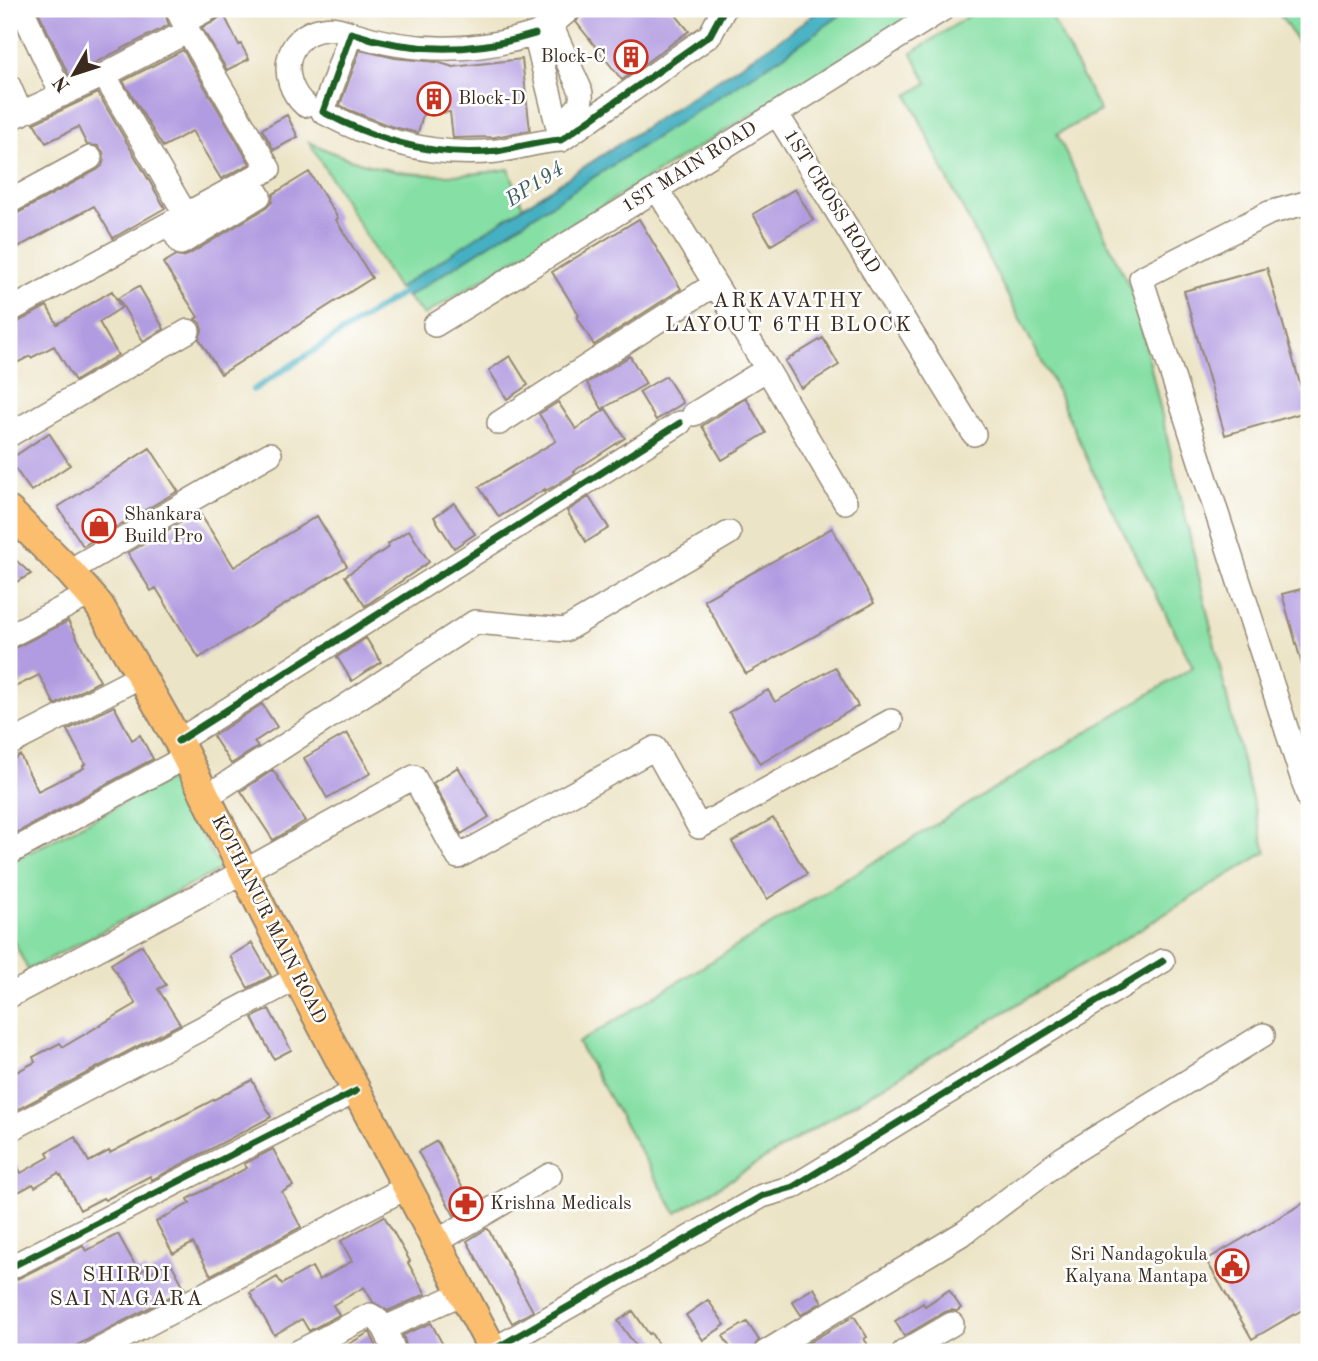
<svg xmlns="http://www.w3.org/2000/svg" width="1318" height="1361" font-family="'Old Standard TT',serif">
	<rect width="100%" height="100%" fill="#fff"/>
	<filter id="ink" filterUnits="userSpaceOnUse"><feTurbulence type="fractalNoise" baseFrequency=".0143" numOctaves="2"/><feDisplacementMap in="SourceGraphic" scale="14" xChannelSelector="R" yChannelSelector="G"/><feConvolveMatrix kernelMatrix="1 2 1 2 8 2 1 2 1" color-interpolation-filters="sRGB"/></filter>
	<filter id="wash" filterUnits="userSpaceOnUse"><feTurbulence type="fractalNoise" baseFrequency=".00686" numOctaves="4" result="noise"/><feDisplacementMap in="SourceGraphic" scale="28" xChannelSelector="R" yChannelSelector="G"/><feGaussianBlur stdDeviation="1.57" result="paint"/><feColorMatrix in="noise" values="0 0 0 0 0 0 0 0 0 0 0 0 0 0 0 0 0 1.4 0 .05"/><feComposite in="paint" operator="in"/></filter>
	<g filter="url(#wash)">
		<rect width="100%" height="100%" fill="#ece4c6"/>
		<path fill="#86dfa4" stroke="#608461" stroke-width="2" d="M849 9H924L424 315 407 297 787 53Z
			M979 9H1055L1049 12 1100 111 1057 134 1135 299 1240 754 1266 852 676 1213 578 1043 1193 667 1093 472 1056 389 952 188 908 95 927 83 912 53Z
			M1276 9H1309V59Z
			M309 142C377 175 434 182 509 169L523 207 398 289Z
			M169 779 221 869 28 970 9 932V863Z"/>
		<path fill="#44b0c2" stroke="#406d70" stroke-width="2" d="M820 9H849L787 53 407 297 400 287 791 32Z"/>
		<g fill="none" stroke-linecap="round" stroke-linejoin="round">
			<path stroke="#44b0c2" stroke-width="6" d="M253 390 410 288"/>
		</g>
		<g id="blocks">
			<path fill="#b29ce1" d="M37 9H163L169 25 69 76Z
				M585 9H671L689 31 622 80 576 22Z
				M222 11 239 45 241 44 249 59 227 70 202 28 215 21 220 17Z
				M183 50 250 164 221 179 192 131 163 147 123 81Z
				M360 50 395 58 437 62 453 67 522 59 530 130 495 137 453 138 450 112 423 114 418 133 390 126 349 110 340 105Z
				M98 93 165 208 113 238 94 206 9 252V216L16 214 97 170 102 166 104 159 103 152 98 146 87 145 78 127 46 143 34 123Z
				M287 115 298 137 274 150 262 129Z
				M309 172 338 218 336 220 372 278 221 374 199 339 202 330 200 323 195 319 198 317 163 263 175 256 182 257 188 255 266 208 272 202 273 194Z
				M795 189 813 220 771 245 753 214Z
				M639 219 681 289 594 345 577 317 579 315 552 272Z
				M1267 268 1303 394 1309 393V411L1225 435 1184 291Z
				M139 286 164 329 143 341 118 298Z
				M112 291 121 308 99 322 118 355 75 381 54 346 31 358 30 356 9 367V327L47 306 57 324Z
				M823 338 839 365 801 388 785 361Z
				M510 356 528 385 507 399 489 370Z
				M630 356 646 384 602 409 587 383Z
				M666 376 683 403 656 420 639 392Z
				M746 398 766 433 722 460 702 426Z
				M558 402 576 429 606 409 625 438 574 471 575 473 553 487 545 491V489L499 517 479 487 556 441 539 414Z
				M49 433 70 465 31 491 9 460Z
				M150 448 178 491 83 546 58 507Z
				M589 497 609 528 586 542 567 511Z
				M454 503 475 534 454 548 434 517Z
				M199 512 234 567 317 516 347 566 199 658 156 588 151 591 128 553Z
				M832 528 874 603 746 674 704 600Z
				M409 530 429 562 365 606 345 576 389 547 388 544Z
				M9 554 31 574 9 586Z
				M1309 587V675H1305L1282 594Z
				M68 621 100 681 55 705 39 675 9 690V650L15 648Z
				M366 638 381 662 352 681 337 657Z
				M835 667 858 706 760 764 729 712 768 690 775 702Z
				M262 704 277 727 254 742 258 747 231 764 213 736Z
				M114 706 132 740 140 735 153 759 9 837V761L20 755 38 791 84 768 83 766 85 764 67 730Z
				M347 733 371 773 327 798 304 758Z
				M458 767 489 817 461 834 433 783Z
				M273 770 305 821 273 840 241 791Z
				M773 818 807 874 767 899 732 842Z
				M252 943 271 976 248 988 230 956Z
				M142 945 166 985 158 989 180 1024 9 1114V1076L35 1062 33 1057 60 1043 63 1047 136 1004 111 964Z
				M269 1009 291 1050 274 1059 252 1018Z
				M252 1080 271 1117 152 1180 150 1176 105 1200 103 1198 80 1210 61 1175 60 1176 58 1173 35 1187 33 1184 9 1197V1151L21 1173 49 1157 47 1152 75 1137 89 1162 109 1151 110 1153Z
				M437 1141 472 1205 454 1215 418 1152Z
				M273 1149 293 1186 282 1192 301 1227 211 1275 193 1243 173 1254 156 1222 190 1203 188 1199 247 1168 244 1164Z
				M1309 1200V1306L1252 1339 1206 1260Z
				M384 1216 410 1261 408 1263 426 1294 388 1311 373 1302 364 1287 333 1305 339 1315 309 1331 302 1319 274 1335 250 1293 277 1277 282 1284 312 1267 319 1280 352 1261 341 1241Z
				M486 1229H488L533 1311 512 1323 467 1241Z
				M118 1234 139 1272 145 1269 147 1274 170 1261 185 1289 64 1352H9V1282L15 1280 83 1246 86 1251Z
				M814 1288 822 1302 801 1315 792 1301Z
				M949 1290 961 1308 957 1311 951 1310 945 1312 904 1336 895 1321 923 1303 925 1306Z
				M708 1300 725 1325 703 1340 686 1315Z
				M633 1311 649 1334 651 1333 663 1352H640L618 1321Z
				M854 1316 867 1337 864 1339 873 1352H793Z
				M747 1322 759 1340 753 1348 746 1352H733L723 1336Z
				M431 1323 447 1352H408L403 1335Z
				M370 1332 379 1352H335Z"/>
		</g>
	</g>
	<g filter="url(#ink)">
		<use href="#blocks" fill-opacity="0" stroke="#948772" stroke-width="2"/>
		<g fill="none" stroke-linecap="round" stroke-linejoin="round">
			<defs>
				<path id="minor" d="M22 9 62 95
					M184 22 208 9
					M551 25 580 89C583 99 581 105 574 112
					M535 34C474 53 412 53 351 33L323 112C377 141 435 158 497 151 518 148 539 141 561 140L710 35 724 9
					M104 75 186 215
					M9 86 21 114
					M305 105C277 80 284 34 324 29 334 27 342 30 351 33
					M777 114 974 434
					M9 119 104 75 188 31
					M561 140 535 34 551 25 570 9
					M657 189 767 369 845 502
					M9 202 90 158
					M1309 202 1269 213 1141 278 1309 799
					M169 224 181 243 259 196 249 180
					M9 311 269 169 188 31 177 9
					M435 325 657 189 943 9
					M694 414 767 369
					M499 423 715 284
					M9 435 188 331
					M69 571 270 454
					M9 636 90 594
					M178 741 680 423
					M9 744 141 676
					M206 797 475 622 565 630 729 533
					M9 853 186 757
					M9 996 243 872 414 777 458 857 655 748 699 827 891 721
					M9 1130 297 978
					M436 1242 550 1175
					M9 1268 356 1091
					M385 1328 463 1293
					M493 1350 762 1196 793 1187 1163 961
					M95 1352 407 1187
					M298 1352 370 1315C385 1322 389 1338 394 1352
					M766 1352 965 1232 1063 1158 1263 1035
					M904 1352 952 1324"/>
				<path id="major" d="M9 511 69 571 99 605 141 676 178 741 297 978 494 1352"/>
			</defs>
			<use href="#minor" stroke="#948772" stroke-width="26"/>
			<use href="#major" stroke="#948772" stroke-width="32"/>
			<use href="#minor" stroke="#fff" stroke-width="23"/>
			<use href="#major" stroke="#fbbe6e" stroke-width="28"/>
			<defs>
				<path id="cycleway" d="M535 34C474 53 412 53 351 33L323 112C377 141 435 158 497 151 518 148 539 141 561 140L710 35 724 9
					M178 741 680 423
					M9 1268 356 1091
					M493 1350 762 1196 793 1187 1163 961"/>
			</defs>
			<use href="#cycleway" stroke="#fff" stroke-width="11"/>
			<use href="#cycleway" stroke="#1b5e20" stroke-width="7"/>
		</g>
	</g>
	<defs>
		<symbol id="building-ring" viewBox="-11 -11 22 22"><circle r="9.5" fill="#fff" stroke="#c8321e" stroke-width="1.5"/><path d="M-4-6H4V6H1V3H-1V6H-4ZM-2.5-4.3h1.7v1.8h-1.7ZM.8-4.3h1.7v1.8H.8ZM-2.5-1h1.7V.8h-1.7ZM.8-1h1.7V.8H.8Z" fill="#c8321e"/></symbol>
		<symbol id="shop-ring" viewBox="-11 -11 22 22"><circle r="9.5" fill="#fff" stroke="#c8321e" stroke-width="1.5"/><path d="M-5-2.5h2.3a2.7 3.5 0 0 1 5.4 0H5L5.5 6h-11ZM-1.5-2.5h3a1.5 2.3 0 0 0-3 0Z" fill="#c8321e"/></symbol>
		<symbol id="pharmacy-ring" viewBox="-11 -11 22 22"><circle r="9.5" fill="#fff" stroke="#c8321e" stroke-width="1.5"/><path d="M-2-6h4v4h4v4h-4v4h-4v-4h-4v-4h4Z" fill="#c8321e"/></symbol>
		<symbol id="civic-ring" viewBox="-11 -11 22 22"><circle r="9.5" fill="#fff" stroke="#c8321e" stroke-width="1.5"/><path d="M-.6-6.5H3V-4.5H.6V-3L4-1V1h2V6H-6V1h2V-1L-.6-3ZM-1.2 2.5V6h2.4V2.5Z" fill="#c8321e"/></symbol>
	</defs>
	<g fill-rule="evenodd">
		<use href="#building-ring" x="612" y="38" width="38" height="38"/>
		<use href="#building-ring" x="415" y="80" width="38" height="38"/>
		<use href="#shop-ring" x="80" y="507" width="38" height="38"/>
		<use href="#pharmacy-ring" x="447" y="1185" width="38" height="38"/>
		<use href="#civic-ring" x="1213" y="1247" width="38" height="38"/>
	</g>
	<g text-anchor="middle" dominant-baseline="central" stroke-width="5" stroke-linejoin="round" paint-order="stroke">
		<g font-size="19" fill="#3b2a1e" stroke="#fff" text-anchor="start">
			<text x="606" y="57" text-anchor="end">Block-C</text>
			<text x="458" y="99">Block-D</text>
			<text x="124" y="515">Shankara<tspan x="124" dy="22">Build Pro</tspan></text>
			<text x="490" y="1204">Krishna Medicals</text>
			<text x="1208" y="1255" text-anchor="end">Sri Nandagokula<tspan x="1208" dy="22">Kalyana Mantapa</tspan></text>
		</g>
		<g font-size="19" fill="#3b2a1e" stroke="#fff">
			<text transform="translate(690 168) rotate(-32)">1ST MAIN ROAD</text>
			<text transform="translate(831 202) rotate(58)">1ST CROSS ROAD</text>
			<text transform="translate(268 920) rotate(63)">KOTHANUR MAIN ROAD</text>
		</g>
		<g font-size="21" font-style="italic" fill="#3f6060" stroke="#fff">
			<text transform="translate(535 185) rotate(-33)">BP194</text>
		</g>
		<g font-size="21" letter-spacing="2" fill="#3b2a1e" stroke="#fff">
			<text x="789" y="301">ARKAVATHY<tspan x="789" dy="24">LAYOUT 6TH BLOCK</tspan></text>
			<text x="127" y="1275">SHIRDI<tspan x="127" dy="24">SAI NAGARA</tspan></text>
		</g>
	</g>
	<rect width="1318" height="1361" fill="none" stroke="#fff" stroke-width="35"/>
	<g transform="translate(74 74) rotate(231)" stroke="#ffffff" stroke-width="5" paint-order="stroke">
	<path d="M0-5L12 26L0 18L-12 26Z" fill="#3b2a1e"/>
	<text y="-10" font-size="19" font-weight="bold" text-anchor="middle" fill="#3b2a1e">N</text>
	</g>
</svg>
